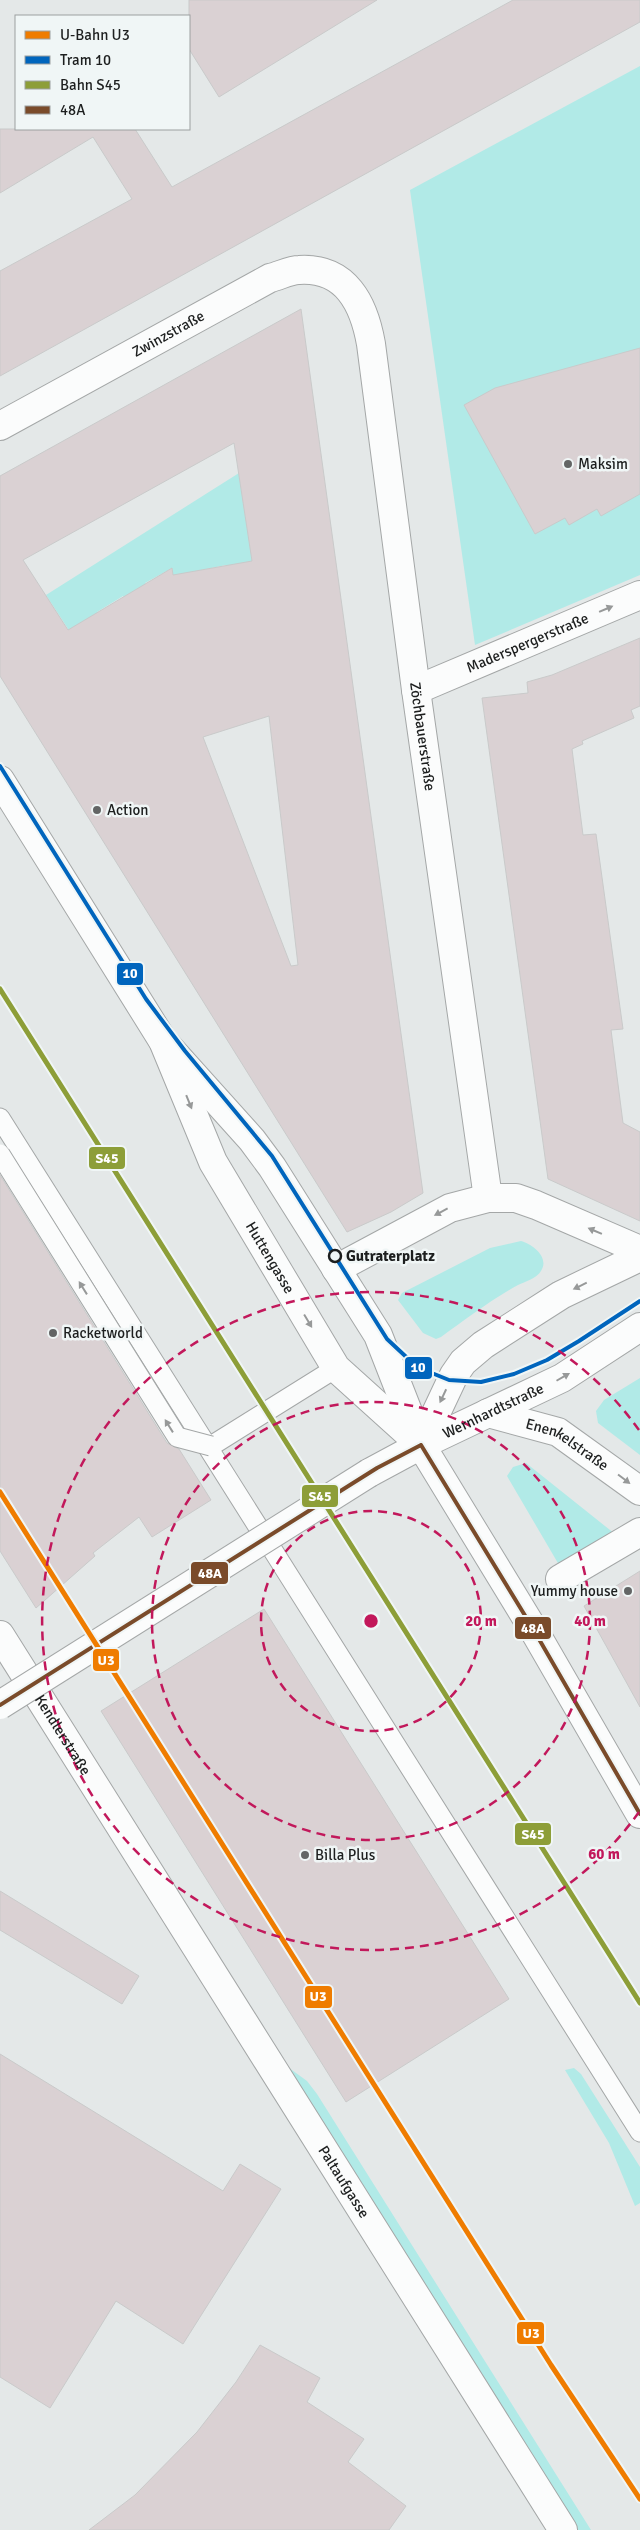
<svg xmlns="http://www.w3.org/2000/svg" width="640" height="2530" font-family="Signika,sans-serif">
	<rect width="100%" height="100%" fill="#e4e8e8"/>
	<path fill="#b1eae7" d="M640 66V575L475 645 410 190Z
		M239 473 263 630 226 565 197 571 200 601 178 604 172 568 145 583 158 611 140 624 123 596 97 612 116 642 89 661 46 595Z
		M521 1241C532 1244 550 1257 541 1271 537 1278 525 1282 518 1285 491 1300 466 1319 441 1337L436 1339 423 1333 398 1300 402 1293 490 1248Z
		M640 1378V1455L598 1423 596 1411 604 1400Z
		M526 1463 615 1534 562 1570 507 1476 513 1467Z
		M285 2065 307 2081 317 2094 591 2530H572Z
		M574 2068 581 2074 640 2167V2203L635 2206 609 2143 565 2070Z"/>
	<path fill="#dad1d3" stroke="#c9caca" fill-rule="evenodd" d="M189 0H377L219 97 189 49Z
		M513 0H640V22L0 376V271L132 199 93 137 0 193V129H135L172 187Z
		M301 309 423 1193 391 1212 347 1232 0 676V476ZM234 443 252 561 173 575 172 568 68 630 23 560ZM269 716 298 965 291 966 203 737Z
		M640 348V494L601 516 597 509 569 525 565 518 535 534 464 405 495 388Z
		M640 638V706L631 710 634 718 582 741 583 744 572 749 583 835 596 834 623 1029 611 1030 623 1123 640 1132V1221L548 1179 482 698 528 693 527 682 552 675Z
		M0 1175 167 1443 179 1449 211 1500 152 1537 139 1517 93 1553 95 1556 36 1608 0 1551Z
		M640 1571V1707L584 1606Z
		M264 1609 509 1999 346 2102 101 1711Z
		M0 1891 139 1976 122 2004 0 1930Z
		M0 2054 223 2191 240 2164 281 2189 183 2344 116 2301 50 2408 0 2377Z
		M260 2345 320 2378 307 2402 364 2439 348 2462 406 2506 389 2530H89L135 2495 197 2432 236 2382Z"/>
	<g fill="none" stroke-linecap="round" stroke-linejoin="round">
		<defs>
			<path id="lane" d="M0 1118 640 2132
				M211 1446 336 1368"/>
			<g id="street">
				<path id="s1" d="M0 426 270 278C279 276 290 270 299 270 346 267 364 304 371 344L416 690 488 1198"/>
				<path id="s2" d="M416 690 640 595"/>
				<path d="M336 1269 450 1208 488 1198H516L536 1205 640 1250"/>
				<path id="s3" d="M488 1413 558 1432 640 1491"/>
				<path d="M560 1579 640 1532"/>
				<path id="s4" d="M0 1635 563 2530"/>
			</g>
			<g id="secondary">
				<path id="s5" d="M0 780 163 1041 213 1162 336 1368 418 1442"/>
				<path d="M163 1041 252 1140 272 1167 378 1335 421 1445 532 1627 640 1814"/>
				<path d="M421 1445 454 1375 463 1362 483 1345 561 1295 640 1257"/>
				<path id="s6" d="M369 1473 421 1445 562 1378 640 1327"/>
			</g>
		</defs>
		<use href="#lane" stroke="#a4a7a7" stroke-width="21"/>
		<use href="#street" stroke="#a4a7a7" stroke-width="30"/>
		<use href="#secondary" stroke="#a4a7a7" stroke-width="30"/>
		<use href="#lane" stroke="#fbfcfc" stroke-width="19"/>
		<use href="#street" stroke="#fbfcfc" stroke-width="28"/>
		<use href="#secondary" stroke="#fbfcfc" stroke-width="28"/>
		<defs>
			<path id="lane-bridge" d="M0 1154 177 1437 211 1446"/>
			<path id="secondary-bridge" d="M0 1705 369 1473"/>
		</defs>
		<use href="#lane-bridge" stroke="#a4a7a7" stroke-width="21" stroke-linecap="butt"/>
		<use href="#secondary-bridge" stroke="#a4a7a7" stroke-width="30" stroke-linecap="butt"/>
		<use href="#lane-bridge" stroke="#fbfcfc" stroke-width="19"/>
		<use href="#secondary-bridge" stroke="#fbfcfc" stroke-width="28"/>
		<defs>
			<path id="bus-1" d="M421 1445 532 1627 640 1814
				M0 1705 377 1468 421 1445"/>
		</defs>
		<use href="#bus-1" stroke="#f0f6f6" stroke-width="8"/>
		<use href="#bus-1" stroke="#7a4b2a" stroke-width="4"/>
		<defs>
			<path id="rail-1" d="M0 989 640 2003"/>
		</defs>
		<use href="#rail-1" stroke="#f0f6f6" stroke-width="9"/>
		<use href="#rail-1" stroke="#8d9e38" stroke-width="5"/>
		<defs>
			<path id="tram-1" d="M0 766 146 999 185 1051 272 1156 387 1339 417 1367 449 1380 481 1382 514 1374 547 1360 579 1341 640 1301"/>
		</defs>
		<use href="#tram-1" stroke="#f0f6f6" stroke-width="8"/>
		<use href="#tram-1" stroke="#0065bd" stroke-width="4"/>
		<defs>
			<path id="metro-1" d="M0 1492 551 2365 640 2499"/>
		</defs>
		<use href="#metro-1" stroke="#f0f6f6" stroke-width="9"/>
		<use href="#metro-1" stroke="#ef7c00" stroke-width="5"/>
	</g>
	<defs><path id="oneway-solid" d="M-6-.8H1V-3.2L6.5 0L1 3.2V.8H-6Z" transform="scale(1.25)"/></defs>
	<g fill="#979999">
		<use href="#oneway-solid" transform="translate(606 609) rotate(-23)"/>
		<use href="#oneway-solid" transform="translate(189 1102) rotate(68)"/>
		<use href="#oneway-solid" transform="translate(441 1212) rotate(152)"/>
		<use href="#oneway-solid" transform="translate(595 1231) rotate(-157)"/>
		<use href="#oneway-solid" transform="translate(580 1286) rotate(154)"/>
		<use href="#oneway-solid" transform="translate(83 1288) rotate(-122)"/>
		<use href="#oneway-solid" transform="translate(308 1321) rotate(59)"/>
		<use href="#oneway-solid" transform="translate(563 1377) rotate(-30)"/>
		<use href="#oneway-solid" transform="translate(443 1396) rotate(115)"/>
		<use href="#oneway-solid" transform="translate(169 1426) rotate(-122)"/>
		<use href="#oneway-solid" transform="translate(624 1479) rotate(37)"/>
	</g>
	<g fill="none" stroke="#c2185b" stroke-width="2.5" stroke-dasharray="9 6">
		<circle cx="371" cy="1621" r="110"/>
		<circle cx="371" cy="1621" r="219"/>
		<path d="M639 1812A329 329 0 1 1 639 1430"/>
	</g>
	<g fill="#636565" stroke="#f0f6f6" stroke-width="2">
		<circle cx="568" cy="464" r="5"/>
		<circle cx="97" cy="810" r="5"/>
		<circle cx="53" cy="1333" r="5"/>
		<circle cx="628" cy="1591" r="5"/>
		<circle cx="305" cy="1855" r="5"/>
	</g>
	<circle fill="#f0f6f6" stroke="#1d1f1f" stroke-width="2.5" cx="335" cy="1256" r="6"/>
	<g text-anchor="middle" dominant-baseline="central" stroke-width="5" stroke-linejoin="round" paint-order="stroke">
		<g font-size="15" fill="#1d1f1f" stroke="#f0f6f6">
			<text stroke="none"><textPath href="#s1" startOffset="192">Zwinzstraße</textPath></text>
			<text stroke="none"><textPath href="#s2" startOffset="121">Maderspergerstraße</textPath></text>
			<text stroke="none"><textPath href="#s1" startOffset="849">Zöchbauerstraße</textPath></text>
			<text stroke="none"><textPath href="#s5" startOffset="550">Huttengasse</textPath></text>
			<text stroke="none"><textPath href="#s6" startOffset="139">Wernhardtstraße</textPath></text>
			<text stroke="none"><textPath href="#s3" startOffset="86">Enenkelstraße</textPath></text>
			<text stroke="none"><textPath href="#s4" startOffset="118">Kendlerstraße</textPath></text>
			<text stroke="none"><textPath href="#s4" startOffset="646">Paltaufgasse</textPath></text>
		</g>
		<g font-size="15" fill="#1d1f1f" stroke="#f0f6f6" text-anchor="start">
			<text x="578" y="464">Maksim</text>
			<text x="107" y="810">Action</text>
			<text x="63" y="1333">Racketworld</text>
			<text x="618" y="1591" text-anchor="end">Yummy house</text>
			<text x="315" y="1855">Billa Plus</text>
		</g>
		<g font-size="15" font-weight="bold" fill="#1d1f1f" stroke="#f0f6f6" text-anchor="start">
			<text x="346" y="1256">Gutraterplatz</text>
		</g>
	</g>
	<circle cx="371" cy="1621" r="8" fill="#c2185b" stroke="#f0f6f6" stroke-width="2.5"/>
	<g font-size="15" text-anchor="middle" font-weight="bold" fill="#c2185b" stroke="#f0f6f6" stroke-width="5" stroke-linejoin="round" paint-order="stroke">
		<text x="481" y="1626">20 m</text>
		<text x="590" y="1626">40 m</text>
		<text x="604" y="1859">60 m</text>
	</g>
	<g stroke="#f0f6f6" stroke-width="2">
		<rect x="116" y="962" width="28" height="24" rx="5" fill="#0065bd"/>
		<rect x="88" y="1146" width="38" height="24" rx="5" fill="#8d9e38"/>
		<rect x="404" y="1356" width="29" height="24" rx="5" fill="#0065bd"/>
		<rect x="301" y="1484" width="38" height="24" rx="5" fill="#8d9e38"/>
		<rect x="190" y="1561" width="39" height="24" rx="5" fill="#7a4b2a"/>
		<rect x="514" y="1616" width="38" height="24" rx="5" fill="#7a4b2a"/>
		<rect x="92" y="1648" width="28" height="24" rx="5" fill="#ef7c00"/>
		<rect x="514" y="1822" width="38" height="24" rx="5" fill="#8d9e38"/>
		<rect x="304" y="1985" width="29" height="24" rx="5" fill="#ef7c00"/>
		<rect x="516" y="2321" width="29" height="24" rx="5" fill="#ef7c00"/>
	</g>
	<g font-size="14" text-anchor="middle" font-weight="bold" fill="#fff">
		<text x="130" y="978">10</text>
		<text x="107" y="1163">S45</text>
		<text x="418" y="1372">10</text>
		<text x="320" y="1501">S45</text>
		<text x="210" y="1578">48A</text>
		<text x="533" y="1633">48A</text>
		<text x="106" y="1665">U3</text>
		<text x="533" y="1839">S45</text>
		<text x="318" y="2001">U3</text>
		<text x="531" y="2338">U3</text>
	</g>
	<rect x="15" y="15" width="175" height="115" fill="#f0f6f6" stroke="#9ca0a0"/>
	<rect x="25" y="31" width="25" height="8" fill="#ef7c00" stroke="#9ca0a0"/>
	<text x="60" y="40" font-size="15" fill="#1d1f1f">U-Bahn U3</text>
	<rect x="25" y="56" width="25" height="8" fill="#0065bd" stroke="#9ca0a0"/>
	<text x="60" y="65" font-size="15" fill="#1d1f1f">Tram 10</text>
	<rect x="25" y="81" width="25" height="8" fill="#8d9e38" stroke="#9ca0a0"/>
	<text x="60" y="90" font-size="15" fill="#1d1f1f">Bahn S45</text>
	<rect x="25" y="106" width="25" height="8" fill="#7a4b2a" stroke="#9ca0a0"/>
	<text x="60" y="115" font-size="15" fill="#1d1f1f">48A</text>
</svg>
